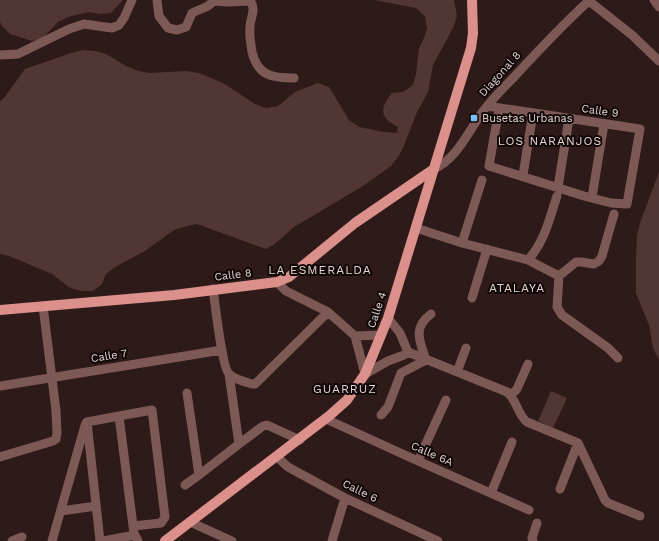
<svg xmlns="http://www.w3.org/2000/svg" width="659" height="541" font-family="'Work Sans',sans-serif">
	<rect width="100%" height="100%" fill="#2e1a18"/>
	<path fill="#523634" d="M0 0H123L111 13 100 14 89 12 68 17 58 22 42 39 32 41 10 34 2 26 0 22Z
		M374 0H454L457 16 454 26 433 65 428 92 417 112 403 148 398 157 391 166 363 186 294 227 276 243 266 249 197 224 187 226 174 230 145 251 115 267 106 274 102 284 93 291H82L70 288 52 274 9 256 0 254V101L4 98 25 69 71 53 83 50 95 51 106 54 126 66 138 71 150 73 186 71 199 73 223 83 255 104 266 108 278 106 295 92 318 83 329 87 349 120 359 127 384 132 397 133 398 127C380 118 379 109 392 93L403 92 413 85 416 74 419 48 424 38 427 28 425 16 416 8Z
		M659 172V360L653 348 649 325 636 293V259L637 235 640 223Z
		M551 391 567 398 553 428 538 421Z"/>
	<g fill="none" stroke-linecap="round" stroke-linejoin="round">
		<path stroke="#7d5956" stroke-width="9" d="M157 0 159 16 168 28 177 30 186 27 192 13 208 6 214 1
			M214 0V1L228 2 250 1C257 9 250 18 250 27 249 35 251 44 252 52 258 76 272 78 294 78
			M654 0 659 7
			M589 1 632 35 659 61
			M0 55 18 54 69 29 84 24 112 28 119 25 124 18 132 0
			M487 106 640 129 627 204 611 203 584 196 489 166 499 109
			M434 169C460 157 470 126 488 105 496 95 506 85 515 76 539 50 563 24 590 0
			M523 175 533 113
			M558 187 569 119
			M592 197 604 124
			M614 214 602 256 599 261 594 264 581 262H576L559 276 557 307 562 315 608 348 618 358
			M416 228 462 243 528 260 559 276
			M462 243 482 180
			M528 260C545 241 549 220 557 196
			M277 282 286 291 328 312 355 336 365 374 388 361 404 355 408 352
			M213 289C215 303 222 367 229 374 234 379 245 382 252 384H255L328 312
			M472 298 487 249
			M388 318 400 333 408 352 507 392C517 400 517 414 527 422L578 443 605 500 608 503 640 516
			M355 336 381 335
			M457 372 466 348
			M0 386 222 350
			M187 393 199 475 239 444 229 374
			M511 395 517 389 528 364
			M381 415 388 407 401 373 426 360C420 342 412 328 431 314
			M326 419 418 461 529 510
			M239 444 263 426 267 425 300 440
			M276 456 288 467 345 498 438 541
			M0 457 53 441 56 439 57 433 56 411 43 306
			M418 461 446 400
			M185 485 199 475
			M560 489 578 443
			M491 493 512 442
			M61 511 96 506
			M190 522 232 541
			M133 526 161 523 165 517 152 410 119 416 133 526 134 533 138 541
			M12 541 22 537
			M52 541 84 429 86 423
			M100 541 87 422 119 416
			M103 541 135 535
			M332 541 345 498
			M533 541 532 538 537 523"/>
		<path stroke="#db908c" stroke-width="10" d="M0 310 174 295 277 282 289 277 355 223 434 169
			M165 541 329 416 347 400 365 374 388 318 471 48 473 33 472 0"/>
	</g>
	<rect fill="#7bbef8" stroke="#100707" stroke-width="1.5" x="470" y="114" width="8" height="8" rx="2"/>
	<g text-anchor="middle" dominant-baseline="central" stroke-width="4" stroke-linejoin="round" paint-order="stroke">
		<g font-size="11" fill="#e3d4d3" stroke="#100707">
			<text transform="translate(500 74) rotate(-48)">Diagonal 8</text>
			<text transform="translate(600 111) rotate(8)">Calle 9</text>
			<text transform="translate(233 275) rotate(-7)">Calle 8</text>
			<text transform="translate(377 310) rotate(-71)">Calle 4</text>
			<text transform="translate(109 356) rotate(-9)">Calle 7</text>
			<text transform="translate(432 454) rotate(24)">Calle 6A</text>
			<text transform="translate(360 491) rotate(26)">Calle 6</text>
		</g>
		<g font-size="11" fill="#e3d4d3" stroke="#100707" text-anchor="start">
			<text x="482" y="118">Busetas Urbanas</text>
		</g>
		<g font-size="12" letter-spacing="1" fill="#e3d4d3" stroke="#100707">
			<text x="550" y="141">LOS NARANJOS</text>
			<text x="320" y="270">LA ESMERALDA</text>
			<text x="517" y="288">ATALAYA</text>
			<text x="345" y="389">GUARRUZ</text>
		</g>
	</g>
</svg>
